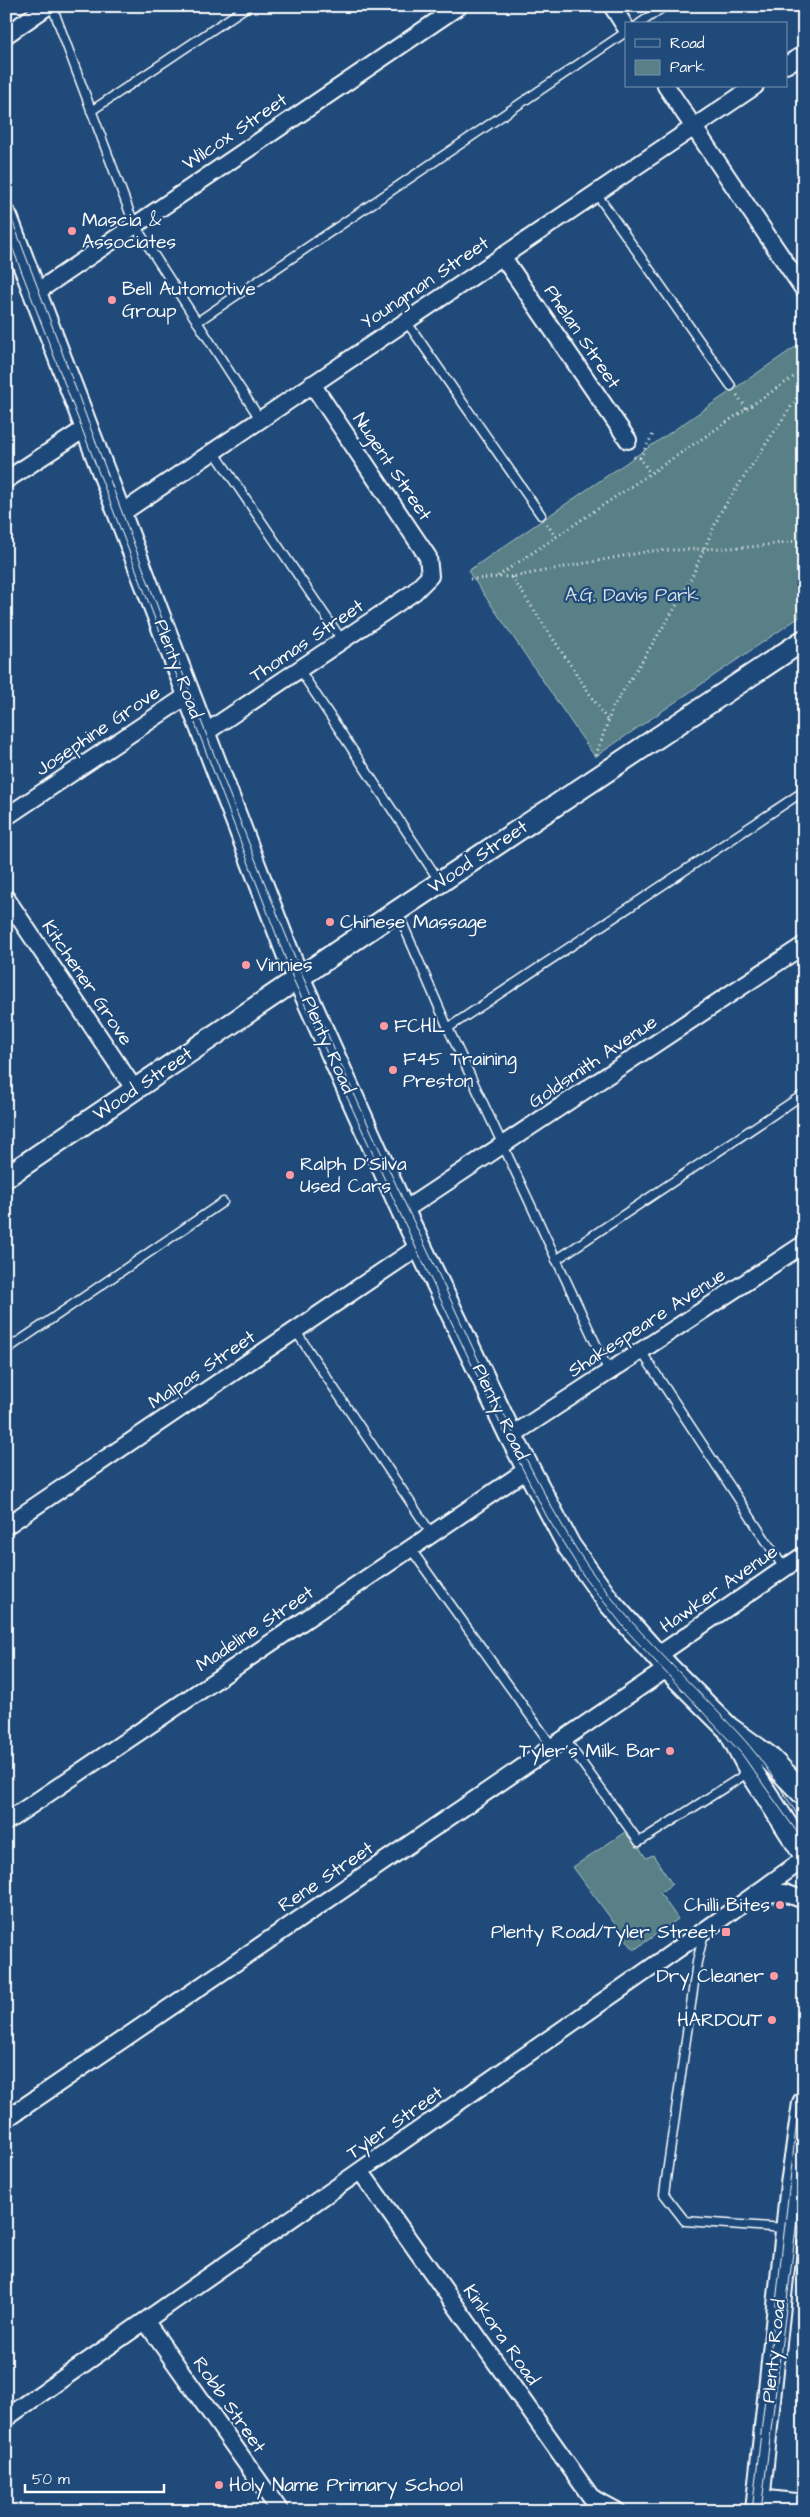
<svg xmlns="http://www.w3.org/2000/svg" width="810" height="2517" font-family="'Architects Daughter',sans-serif">
	<rect width="100%" height="100%" fill="#1f4a7a"/>
	<filter id="ink" filterUnits="userSpaceOnUse"><feTurbulence type="fractalNoise" baseFrequency=".02" numOctaves="2"/><feDisplacementMap in="SourceGraphic" scale="10" xChannelSelector="R" yChannelSelector="G"/><feConvolveMatrix kernelMatrix="1 2 1 2 8 2 1 2 1" color-interpolation-filters="sRGB"/></filter>
	<g filter="url(#ink)">
		<path fill="#598086" stroke="#acc0c2" d="M804 341V614L595 757 468 571Z
			M628 1830 646 1858 653 1855 672 1884 660 1893 678 1919 634 1950 573 1867Z"/>
		<g fill="none" stroke-linecap="round" stroke-linejoin="round">
			<defs>
				<path id="service" d="M52 6 134 224 260 419
					M639 24 665 6
					M91 111 248 6
					M596 193 731 386
					M406 321 541 515
					M197 322 626 32
					M213 450 342 640
					M299 669 440 882
					M398 913 448 1028 609 1372
					M448 1028 804 791
					M556 1260 804 1094
					M295 1330 431 1533
					M6 1350 223 1202
					M641 1351 784 1568
					M410 1548 552 1746
					M564 1738 639 1842 749 1772
					M704 1933 697 1962 664 2194 685 2221 785 2228"/>
				<path id="minor" d="M612 6 626 28
					M6 35 48 6
					M786 65 804 54
					M666 86 804 290
					M502 256 628 440
					M35 293 459 6
					M6 480 86 428
					M119 515 755 86
					M202 735 414 592 430 576 428 557 312 384
					M6 817 188 695
					M6 898 135 1090
					M403 1211 804 945
					M511 1436 804 1244
					M6 1526 420 1246
					M657 1656 804 1555
					M6 1822 528 1469
					M758 1894 785 1893 804 1900
					M6 2119 668 1668
					M361 2172 591 2497 617 2511
					M146 2322 280 2511
					M6 2418 718 1921 804 1859
					M759 2498 804 2503"/>
				<path id="tertiary" d="M6 1177 397 911 804 640"/>
				<path id="secondary" d="M6 217 290 959 403 1211 511 1436 569 1546 609 1602 668 1668 728 1728 768 1757 804 1794
					M730 1731 751 1771 804 1853
					M757 2511 792 2184 804 2103"/>
			</defs>
			<use href="#service" stroke="#fff" stroke-width="11"/>
			<use href="#minor" stroke="#fff" stroke-width="20"/>
			<use href="#tertiary" stroke="#fff" stroke-width="24"/>
			<use href="#secondary" stroke="#fff" stroke-width="26"/>
			<path stroke="#fff" stroke-width="3" stroke-dasharray="1 4" stroke-linecap="butt" d="M737 395 747 409
				M634 457 640 458 650 473
				M640 458 653 434
				M547 524 555 536
				M498 576 804 370
				M512 577 607 720
				M470 579C485 579 498 576 512 577L650 551 751 547 804 540
				M596 755 613 707 685 592 720 513 804 387"/>
			<use href="#service" stroke="#1f4a7a" stroke-width="8"/>
			<use href="#minor" stroke="#1f4a7a" stroke-width="16"/>
			<use href="#tertiary" stroke="#1f4a7a" stroke-width="20"/>
			<use href="#secondary" stroke="#1f4a7a" stroke-width="22"/>
			<path stroke="#fff" stroke-width="1" d="M6 204C104 460 196 719 301 972 341 1068 385 1162 430 1256 475 1350 518 1453 572 1542 617 1616 682 1673 740 1735 765 1762 784 1794 804 1825
				M6 231 294 981 416 1248 507 1438 547 1517 585 1578 627 1631 741 1753 804 1842
				M752 2511 804 2059
				M761 2511 804 2163"/>
		</g>
	</g>
	<g fill="#ff9aa2" stroke="#1f4a7a" stroke-width="2">
		<circle cx="72" cy="231" r="5"/>
		<circle cx="112" cy="300" r="5"/>
		<circle cx="330" cy="922" r="5"/>
		<circle cx="246" cy="965" r="5"/>
		<circle cx="384" cy="1026" r="5"/>
		<circle cx="393" cy="1070" r="5"/>
		<circle cx="290" cy="1175" r="5"/>
		<circle cx="670" cy="1751" r="5"/>
		<circle cx="780" cy="1905" r="5"/>
		<rect x="721" y="1927" width="10" height="10" rx="2.5"/>
		<circle cx="774" cy="1976" r="5"/>
		<circle cx="772" cy="2020" r="5"/>
		<circle cx="219" cy="2485" r="5"/>
	</g>
	<g text-anchor="middle" dominant-baseline="central" stroke-width="4.5" stroke-linejoin="round" paint-order="stroke">
		<g font-size="19" fill="#fff" stroke="#1f4a7a">
			<text transform="translate(235 132) rotate(-34)">Wilcox Street</text>
			<text transform="translate(425 283) rotate(-34)">Youngman Street</text>
			<text transform="translate(582 337) rotate(56)">Phelan Street</text>
			<text transform="translate(392 467) rotate(56)">Nugent Street</text>
			<text transform="translate(307 641) rotate(-34)">Thomas Street</text>
			<text transform="translate(178 669) rotate(69)">Plenty Road</text>
			<text transform="translate(98 731) rotate(-34)">Josephine Grove</text>
			<text transform="translate(478 857) rotate(-34)">Wood Street</text>
			<text transform="translate(87 983) rotate(56)">Kitchener Grove</text>
			<text transform="translate(328 1045) rotate(66)">Plenty Road</text>
			<text transform="translate(593 1062) rotate(-34)">Goldsmith Avenue</text>
			<text transform="translate(143 1084) rotate(-34)">Wood Street</text>
			<text transform="translate(647 1323) rotate(-33)">Shakespeare Avenue</text>
			<text transform="translate(202 1370) rotate(-34)">Malpas Street</text>
			<text transform="translate(500 1412) rotate(64)">Plenty Road</text>
			<text transform="translate(719 1589) rotate(-35)">Hawker Avenue</text>
			<text transform="translate(255 1629) rotate(-34)">Madeline Street</text>
			<text transform="translate(326 1877) rotate(-34)">Rene Street</text>
			<text transform="translate(395 2123) rotate(-35)">Tyler Street</text>
			<text transform="translate(501 2335) rotate(55)">Kinkora Road</text>
			<text transform="translate(774 2351) rotate(-84)">Plenty Road</text>
			<text transform="translate(229 2405) rotate(55)">Robb Street</text>
		</g>
		<g font-size="19" fill="#fff" stroke="#1f4a7a" text-anchor="start">
			<text x="82" y="220">Mascia &amp;<tspan x="82" dy="22">Associates</tspan></text>
			<text x="122" y="289">Bell Automotive<tspan x="122" dy="22">Group</tspan></text>
			<text x="340" y="922">Chinese Massage</text>
			<text x="256" y="965">Vinnies</text>
			<text x="394" y="1026">FCHL</text>
			<text x="403" y="1059">F45 Training<tspan x="403" dy="22">Preston</tspan></text>
			<text x="300" y="1164">Ralph D'Silva<tspan x="300" dy="22">Used Cars</tspan></text>
			<text x="660" y="1751" text-anchor="end">Tyler's Milk Bar</text>
			<text x="770" y="1905" text-anchor="end">Chilli Bites</text>
			<text x="716" y="1932" text-anchor="end">Plenty Road/Tyler Street</text>
			<text x="764" y="1976" text-anchor="end">Dry Cleaner</text>
			<text x="762" y="2020" text-anchor="end">HARDOUT</text>
			<text x="229" y="2485">Holy Name Primary School</text>
		</g>
		<g font-size="19" fill="#d6dfe1" stroke="#1f4a7a">
			<text x="632" y="595">A.G. Davis Park</text>
		</g>
	</g>
	<rect width="810" height="2517" fill="none" stroke="#1f4a7a" stroke-width="25"/>
	<rect x="12" y="12" width="785" height="2492" fill="none" stroke="#fff" stroke-width="2" filter="url(#ink)"/>
	<rect x="625" y="22" width="162" height="65" fill="#1f4a7a" stroke="#7992af"/>
	<rect x="635" y="39" width="25" height="8" fill="#1f4a7a" stroke="#7992af"/>
	<text x="670" y="48" font-size="15" fill="#ffffff">Road</text>
	<rect x="635" y="60" width="25" height="15" fill="#598086" stroke="#7992af"/>
	<text x="670" y="72" font-size="15" fill="#ffffff">Park</text>
	<path d="M25 2484v8h139v-8" fill="none" stroke="#ffffff" stroke-width="2.5"/>
	<text x="32" y="2484" font-size="15" fill="#ffffff" stroke="#1f4a7a" stroke-width="4" paint-order="stroke">50 m</text>
</svg>
